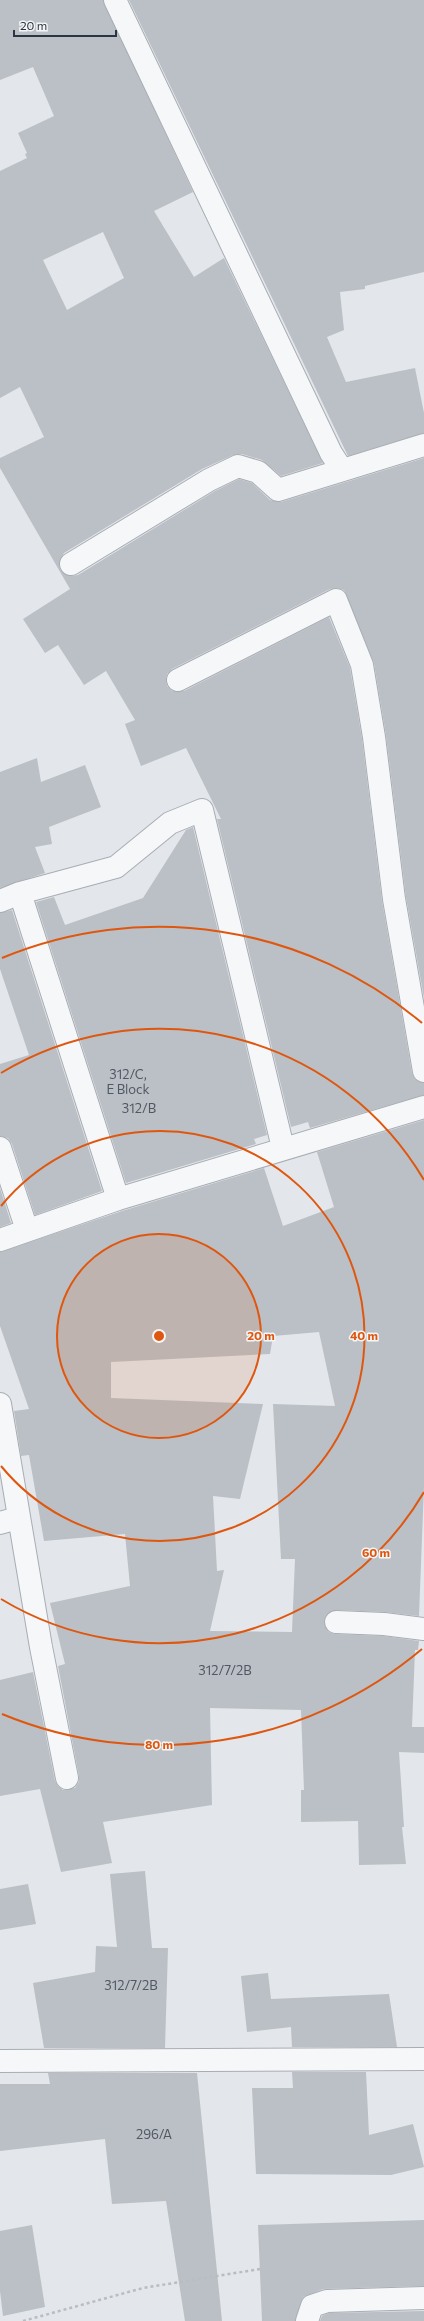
<svg xmlns="http://www.w3.org/2000/svg" width="424" height="2321" font-family="Commissioner,sans-serif">
	<rect width="100%" height="100%" fill="#e3e6ea"/>
	<path fill="#bbc0c6" fill-rule="evenodd" d="M0 0H103L193 192 154 211 194 277 224 258 323 463 281 476 262 460 242 454 233 455 202 469 64 553 59 564 61 571 71 576 78 575 215 491 239 479 252 483 270 500 281 502 424 458V998L406 897 386 735 374 663 344 590 337 588 330 589 172 669 167 674 166 680 167 686 172 691H184L329 617 350 668 362 739 382 901 412 1073 415 1079 424 1083V1095L310 1128 308 1122 291 1127 217 819H221L186 748 141 766 125 724 135 720 106 671 84 685 58 645 45 653 23 619 70 589 0 468V458L44 437 20 387 0 398V171L27 158 25 154 27 153 18 133 54 116 33 67 0 80ZM103 232 124 278 67 310 43 260Z
		M129 0H424V272L365 286V289L340 292 344 330 327 337 346 382 415 368 424 413V433L348 456Z
		M37 758 41 782 85 765 101 807 49 827 52 844 35 847 45 873 0 888V772Z
		M193 827 267 1135 254 1139 256 1144 126 1183 36 902 54 897 65 925 143 898 186 830Z
		M12 910 102 1191 35 1215 12 1144 8 1138 0 1136V1064L29 1055 0 969V913Z
		M424 1120V1486L419 1616 385 1612 337 1610 326 1615 324 1622 329 1632 335 1634 383 1636 419 1641 418 1650H415L412 1727H424V1753L399 1752 404 1827H402L406 1864 359 1865 358 1821 301 1822V1790H304L301 1710 210 1708 212 1805 103 1822 112 1863 61 1872 40 1789 0 1796V1680L33 1672 55 1781 58 1786 63 1790 75 1788 79 1782V1776L58 1666 65 1664 50 1603 130 1586 125 1534 44 1541 29 1455 21 1456 14 1411 29 1409 0 1326V1252L122 1211 264 1168 283 1226 334 1207 317 1152ZM319 1332 335 1406 273 1404 281 1559H295L292 1632 210 1631 224 1570 217 1571 213 1496 240 1499 263 1404 111 1398V1362L270 1354 273 1336Z
		M0 1188 11 1223 0 1227Z
		M145 1871 152 1948H168L165 2048H44L33 1983 95 1972 96 1946 117 1947 110 1874Z
		M28 1884 36 1924 0 1930V1889Z
		M268 1973 271 1999 389 1994 397 2047H292L291 2027 247 2032 241 1976Z
		M292 2072H366L369 2135 413 2124 424 2167 391 2175 256 2174 252 2088H293Z
		M48 2073H197L222 2321H185L166 2201 112 2204 105 2139 0 2151V2084H50Z
		M424 2220V2286L323 2289 303 2297 295 2321H262L258 2225Z
		M32 2225 45 2307 3 2316 0 2291V2231Z
		M424 2311V2321H320L322 2316 329 2313Z"/>
	<g fill="none" stroke-linecap="round" stroke-linejoin="round">
		<defs>
			<path id="minor" d="M115 0 331 453 342 470
				M71 564 209 480 238 466 258 472 278 490 424 445
				M178 680 336 600 362 665 374 737 394 899 424 1071
				M20 893 118 1199
				M0 901 20 893 116 867 170 823 202 810 283 1148
				M0 1148 27 1230
				M0 1240 118 1199 424 1107
				M0 1404 41 1647 67 1778
				M0 1523 18 1518
				M336 1622 384 1624 424 1629
				M0 2061 424 2059
				M307 2321 312 2306 327 2301 424 2298"/>
		</defs>
		<use href="#minor" stroke="#a8adb4" stroke-width="24"/>
		<path stroke="#b9bdc2" stroke-width="2.5" stroke-dasharray="3 3" stroke-linecap="butt" d="M23 2321 143 2288 260 2269"/>
		<use href="#minor" stroke="#f6f7f9" stroke-width="22"/>
	</g>
	<circle cx="159" cy="1336" r="102" fill="#df570f" fill-opacity=".12"/>
	<g fill="none" stroke="#df570f" stroke-width="2">
		<circle cx="159" cy="1336" r="102"/>
		<path d="M1 1206A205 205 0 1 1 1 1466"/>
		<path d="M424 1492A307 307 0 0 1 1 1599M1 1073A307 307 0 0 1 424 1180"/>
		<path d="M422 1649A409 409 0 0 1 2 1714M2 958A409 409 0 0 1 422 1023"/>
	</g>
	<g text-anchor="middle" dominant-baseline="central" stroke-width="3" stroke-linejoin="round" paint-order="stroke">
		<g font-size="13" fill="#505862">
			<text x="128" y="1074">312/C,<tspan x="128" dy="15">E Block</tspan></text>
			<text x="139" y="1108">312/B</text>
			<text x="225" y="1670">312/7/2B</text>
			<text x="131" y="1985">312/7/2B</text>
			<text x="154" y="2134">296/A</text>
		</g>
	</g>
	<circle cx="159" cy="1336" r="6" fill="#df570f" stroke="#f3f5f7" stroke-width="2"/>
	<g font-size="12" text-anchor="middle" font-weight="bold" fill="#df570f" stroke="#f3f5f7" stroke-width="3" stroke-linejoin="round" paint-order="stroke">
		<text x="261" y="1340">20 m</text>
		<text x="364" y="1340">40 m</text>
		<text x="376" y="1557">60 m</text>
		<text x="159" y="1749">80 m</text>
	</g>
	<path d="M14 30v6h102v-6" fill="none" stroke="#2c3541" stroke-width="2"/>
	<text x="20" y="30" font-size="12" fill="#2c3541" stroke="#f3f5f7" stroke-width="3" paint-order="stroke">20 m</text>
</svg>
